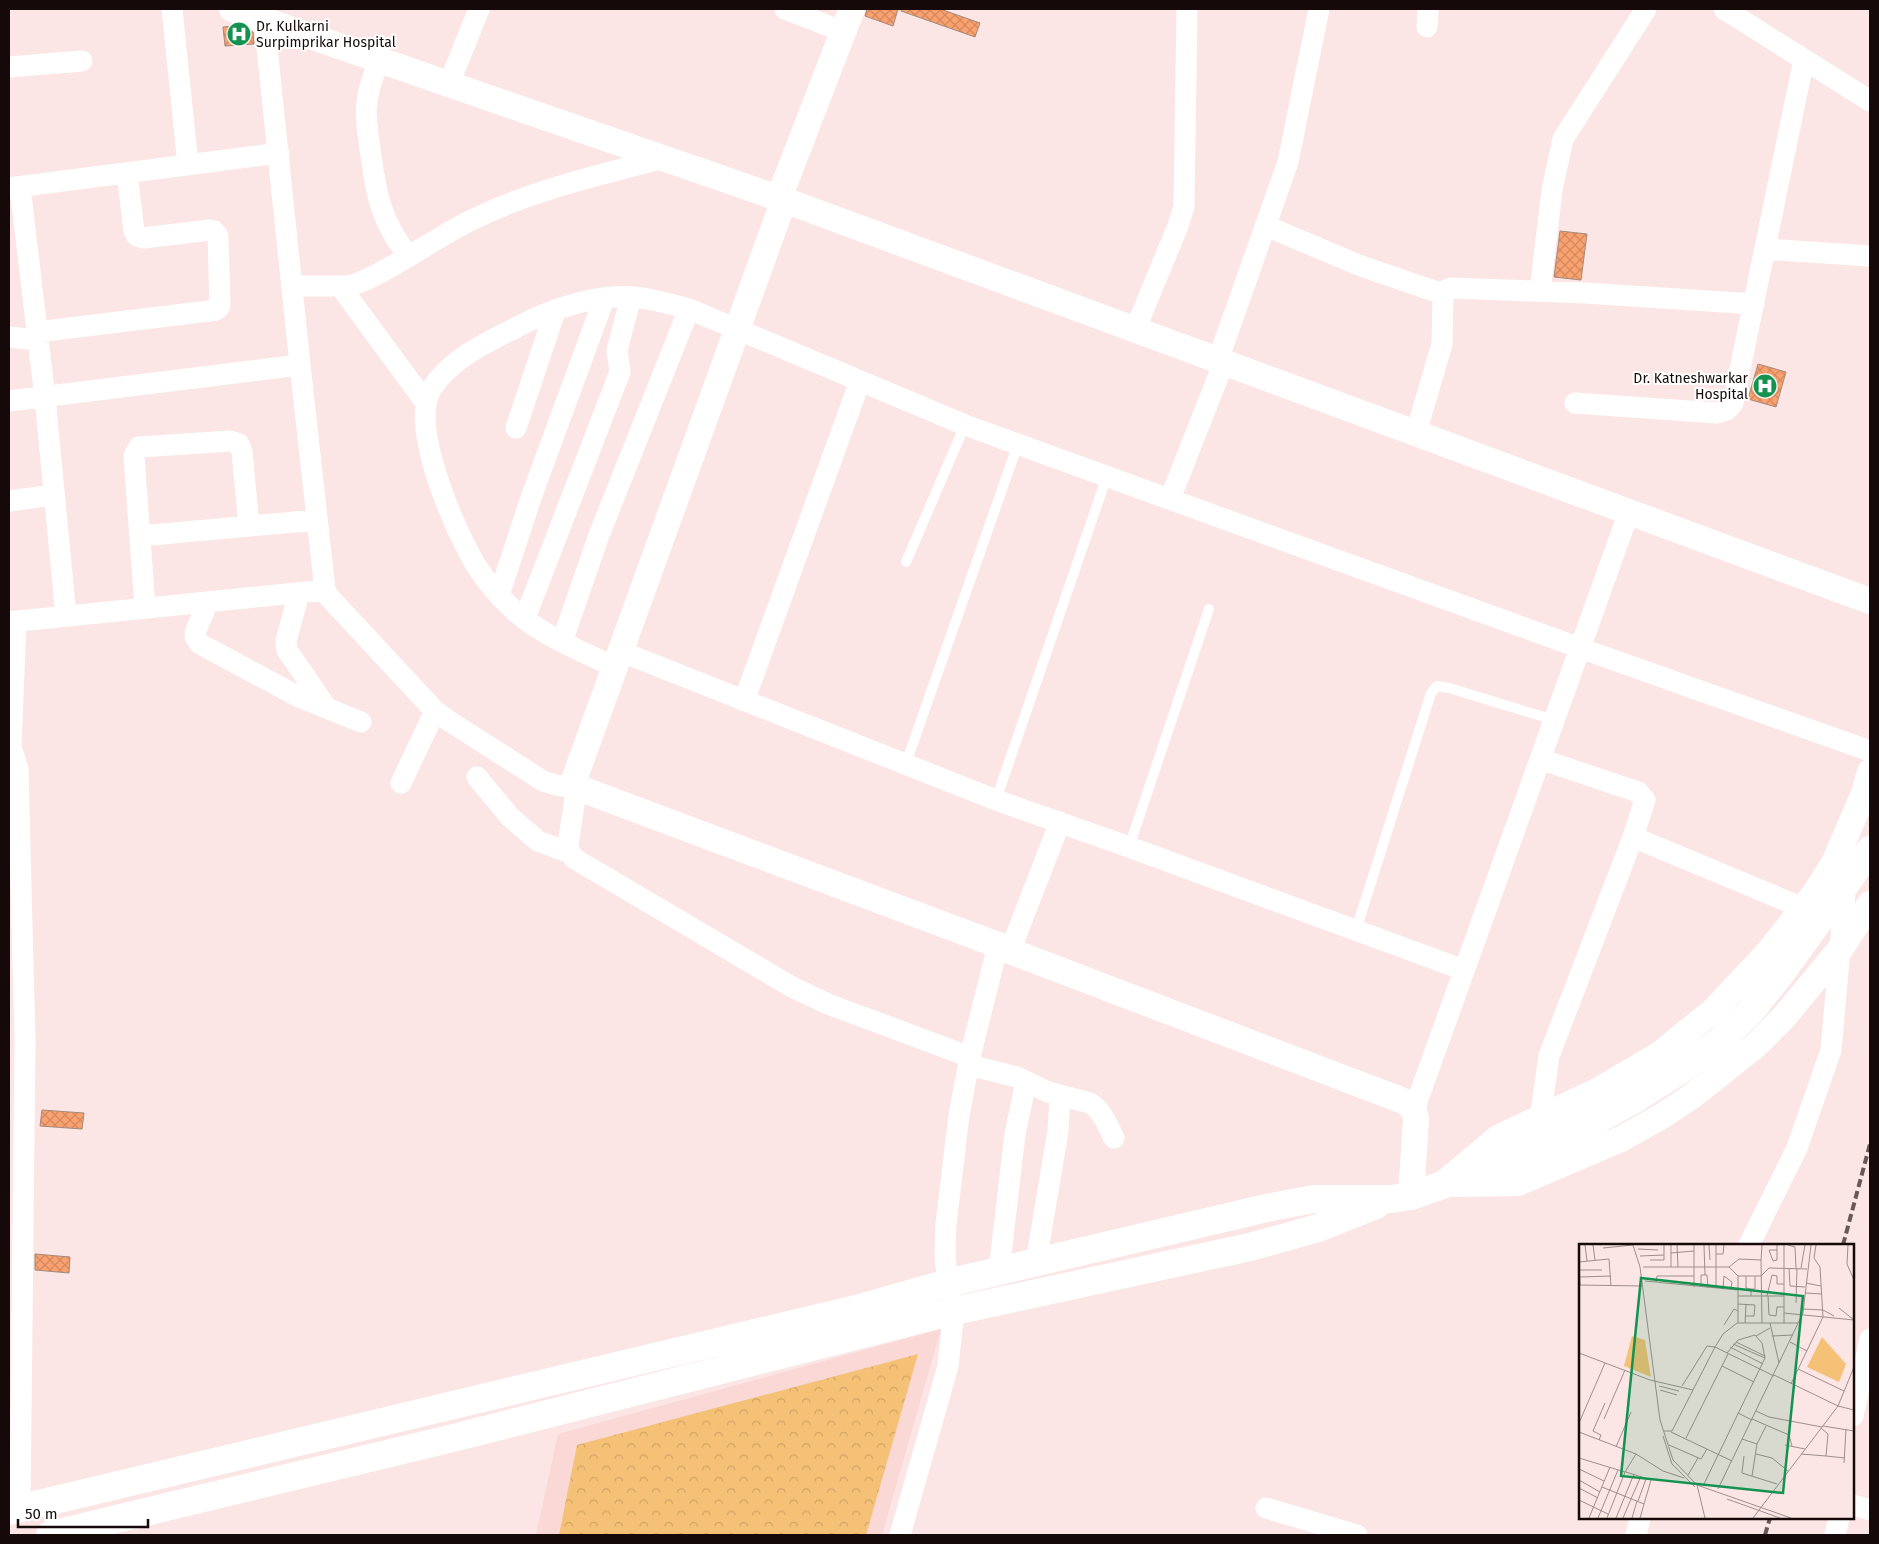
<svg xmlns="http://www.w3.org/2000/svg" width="1879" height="1544" font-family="'Fira Sans',sans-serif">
	<defs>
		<pattern id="park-crowns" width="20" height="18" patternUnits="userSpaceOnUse" patternTransform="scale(1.25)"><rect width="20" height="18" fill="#f5c176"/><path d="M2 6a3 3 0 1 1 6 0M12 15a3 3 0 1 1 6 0" fill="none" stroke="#d1a465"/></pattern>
		<pattern id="building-cross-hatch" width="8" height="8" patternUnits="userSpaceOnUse" patternTransform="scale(1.25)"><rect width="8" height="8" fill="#f9a16f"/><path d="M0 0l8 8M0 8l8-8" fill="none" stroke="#d5895f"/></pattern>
	</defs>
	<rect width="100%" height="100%" fill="#fbe6e5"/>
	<path fill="#fad8d5" d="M941 1329 882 1535H536L558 1434Z"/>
	<path fill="url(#park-crowns)" d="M918 1354 866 1535H559L577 1445Z"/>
	<path fill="url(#building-cross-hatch)" stroke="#a48a7c" d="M867 9H898L893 26 865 16Z
		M901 9H940L980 23 975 37 901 11Z
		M235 26 253 32 254 44 225 46 223 27Z
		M1560 231 1587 234 1581 280 1554 277Z
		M1758 364 1786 372 1776 407 1748 399Z
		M42 1110 84 1113 82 1129 40 1126Z
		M35 1254 70 1257 69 1273 35 1270Z"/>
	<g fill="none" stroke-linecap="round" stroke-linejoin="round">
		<path stroke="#fff" stroke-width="10" d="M906 562 965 425
			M905 766 1018 444
			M996 800 1107 476
			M1129 847 1209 609
			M1356 930 1431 693 1437 686 1449 688 1554 720"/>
		<path stroke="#fff" stroke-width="21" d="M172 9 188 165
			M785 9 844 32
			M1724 9 1870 101
			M264 19 300 365 325 590 329 597 435 711 446 719 543 781 560 786 577 785 568 845 570 853 575 859 792 987 828 1004 970 1057
			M1427 27 1428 9
			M380 59C375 71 370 83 368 96 364 114 368 131 370 149 376 194 380 219 408 256
			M9 67 82 61
			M449 84 479 9
			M20 187 45 398 66 616
			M9 188 279 153
			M1266 226 1361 266 1443 294
			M1765 249 1870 256
			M292 286H347L356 284C398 267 435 237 476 218 536 189 600 175 664 158
			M340 286 426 403
			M1540 291 1552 190 1563 139 1646 9
			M1135 330 1178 226 1184 206 1187 9
			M37 332 209 311 216 310 220 306 218 236 214 231 210 230 143 238 137 236 134 231 127 173
			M9 337 38 340
			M1218 360 1288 162 1319 9
			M9 401 300 365
			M1575 403 1717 413 1727 410 1733 403 1804 59
			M516 428 555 311
			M1416 433 1442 344 1443 294 1446 290 1451 288 1585 293 1754 304
			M1170 499 1224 362
			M9 501 54 495
			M140 536 317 520
			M299 593 286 641 287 650 326 707
			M499 595 532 495 604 299
			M208 602 196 630 195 637 200 644 299 697 361 722
			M145 608 134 456 139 447 230 441 239 444 242 452 249 526
			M525 618 620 372 617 350 631 297
			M16 621 11 747 18 769 25 1041 20 1509
			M9 622 325 590
			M562 642 599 535 689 309
			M622 652 996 800 1129 847 1464 970
			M615 667C581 651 545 637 516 612 498 596 480 574 469 553 451 519 409 423 432 388 451 359 487 342 517 327 551 309 595 294 634 297 653 299 671 304 689 309L965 425 1580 648 1870 751
			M744 701 860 381
			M477 777 510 817 538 841 570 853
			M401 783 435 711
			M1633 837 1803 908
			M1010 951 1060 822
			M969 1065 1017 1077 1048 1092 1090 1103C1102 1110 1108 1126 1114 1138
			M1414 1110 1629 512
			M1540 1119 1549 1056 1633 837 1645 800 1638 792 1540 759
			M1749 1245 1797 1148 1831 1050 1846 881
			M1036 1262 1058 1131 1060 1096
			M999 1271 1015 1134 1026 1082
			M1853 1416 1870 1339
			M1853 1505 1870 1510
			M1266 1508 1357 1535
			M900 1535 948 1366 954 1311 948 1283 945 1255 946 1224 959 1115 970 1057 998 945
			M1636 1535 1640 1518
			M1835 1535 1839 1518"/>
		<path stroke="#fff" stroke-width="26" d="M232 9 784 200 1870 601
			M779 198 852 9
			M784 200 575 777 577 785 584 790 998 945 1010 951 1406 1102 1414 1110 1416 1119 1411 1196
			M1443 1184 1498 1138 1599 1090 1660 1054 1714 1010 1767 954 1815 893 1834 863 1864 793 1870 772
			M1456 1184 1518 1183 1621 1139 1662 1116 1692 1096 1755 1046 1784 1017 1841 948 1870 904"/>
		<path stroke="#fff" stroke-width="28" d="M9 1511 860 1308 948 1283 1271 1207 1314 1199H1391L1411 1196 1506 1163 1595 1121 1635 1099 1679 1071 1720 1041 1750 1012 1779 976 1870 850
			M50 1535 453 1438 954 1311 1250 1247 1318 1228 1376 1205"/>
		<path stroke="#685958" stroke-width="4" stroke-dasharray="8 4" stroke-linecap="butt" d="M1843 1245 1870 1144
			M1765 1535 1770 1518"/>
	</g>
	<defs>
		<symbol id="hospital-disc" viewBox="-11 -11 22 22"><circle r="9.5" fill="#139250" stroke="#fff"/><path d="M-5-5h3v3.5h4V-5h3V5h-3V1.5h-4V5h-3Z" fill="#fff"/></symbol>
	</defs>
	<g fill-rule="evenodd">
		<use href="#hospital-disc" x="225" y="20" width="28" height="28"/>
		<use href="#hospital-disc" x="1751" y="372" width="28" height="28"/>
	</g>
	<g text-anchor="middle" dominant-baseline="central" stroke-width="4" stroke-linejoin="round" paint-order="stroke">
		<g font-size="14" fill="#150a09" stroke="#fff" text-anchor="start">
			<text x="256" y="26">Dr. Kulkarni<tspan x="256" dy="16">Surpimprikar Hospital</tspan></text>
			<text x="1748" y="378" text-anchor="end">Dr. Katneshwarkar<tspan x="1748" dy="16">Hospital</tspan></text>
		</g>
	</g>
	<g transform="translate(1579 1244)">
		<rect width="275" height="275" fill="#fbe6e5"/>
		<path d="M53 92 66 96 72 133 45 122ZM243 93 267 120 260 138 228 123Z" fill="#f5c176"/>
		<path fill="none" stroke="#9f8e8d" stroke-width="1" d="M6 1 8 17M14 1 16 16M54 1 61 23 81 176 94 216 118 241 212 274M92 1V23M98 1 99 23M125 1 126 31M130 1 131 16M198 1V16L194 17 190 6H198M205 1V79M209 1 216 3 217 24M269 1 268 20 275 36M24 4 54 1M59 5 79 6M92 9 115 7M137 10H144L145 1M61 12 85 11M71 16H85V1M182 16 183 79M0 18 30 15 32 42M0 23 1 41M64 23H137V1M150 23 159 32H182L190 24M190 24 228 25M210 24 211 42 226 43M222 24 226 1M0 26H23M167 32V44L172 45M1 33 32 32M66 37 159 46M77 38 78 32H115M227 39 242 42M0 41 63 42M115 43V1M122 43V31H128L129 44M137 44V23H150L160 15 182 16 183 1M144 45 145 32 153 38 152 45M226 49 243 50M159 52H205M172 52V45H176V32M188 52 193 31 198 32V40H205M189 52 190 71 197 72 198 63H205M217 59 218 24M159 60 176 61 175 72H166M260 64 275 76M224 65 244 66 255 72M205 69 275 76M159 79V32M166 79 167 60M191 79 200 119M145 81 155 65 159 67M177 92 191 84M193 92 214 91M157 98 186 112M211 98 228 107M154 100 186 114M151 103 184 120M0 109 71 136 114 146M143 122 175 138M219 125 265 147M195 131 259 162 275 166M212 140 244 73 241 23 235 14 237 1M80 142 100 147M103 142 128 102 136 103 144 90 158 79H219M81 146 98 151M177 167 190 173 243 183M159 169 173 176M25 175 46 126M173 175 210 191 213 202M0 179 26 119M244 182 275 187M85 187H93L136 103 195 132M0 188 57 210 84 227 105 234M92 188 153 217M84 192 93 220 116 243M107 194 149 110M163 195 178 200 173 232M20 196 22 191 14 187 26 159M178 200 187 182M90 201 122 215 128 205M206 201 226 205M37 203 52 168M177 210 193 214 209 227M222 210 247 212 249 190 242 184M165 212 163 229 198 240M247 212 266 214M0 214 46 228 57 210M265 219 267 185M0 225 25 237M47 228 72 236 61 274M109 231 119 214M0 236 21 248M125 240 186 114 183 99 176 91 159 96 148 109M118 241 126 274M23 243 65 260M0 244 19 254M139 245 224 69 232 1M52 255 62 232M148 255 201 274M0 256 29 270M59 257 67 235M10 274 31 223M19 274 39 226M28 274 46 228M37 274 55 230M44 274 52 255M53 274 58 257M174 274 259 162 275 123"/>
		<path fill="#139250" fill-opacity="0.15" stroke="#139250" stroke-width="2.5" d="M62 34 224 52 204 249 42 232Z"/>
		<rect width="275" height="275" fill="none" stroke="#150a09" stroke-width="2.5"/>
	</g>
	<rect width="1879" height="1544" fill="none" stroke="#150a09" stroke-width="20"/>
	<path d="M18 1519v8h130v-8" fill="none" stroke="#150a09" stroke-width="2.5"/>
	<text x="25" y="1519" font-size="15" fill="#150a09" stroke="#ffffff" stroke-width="4" paint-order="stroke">50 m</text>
</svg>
